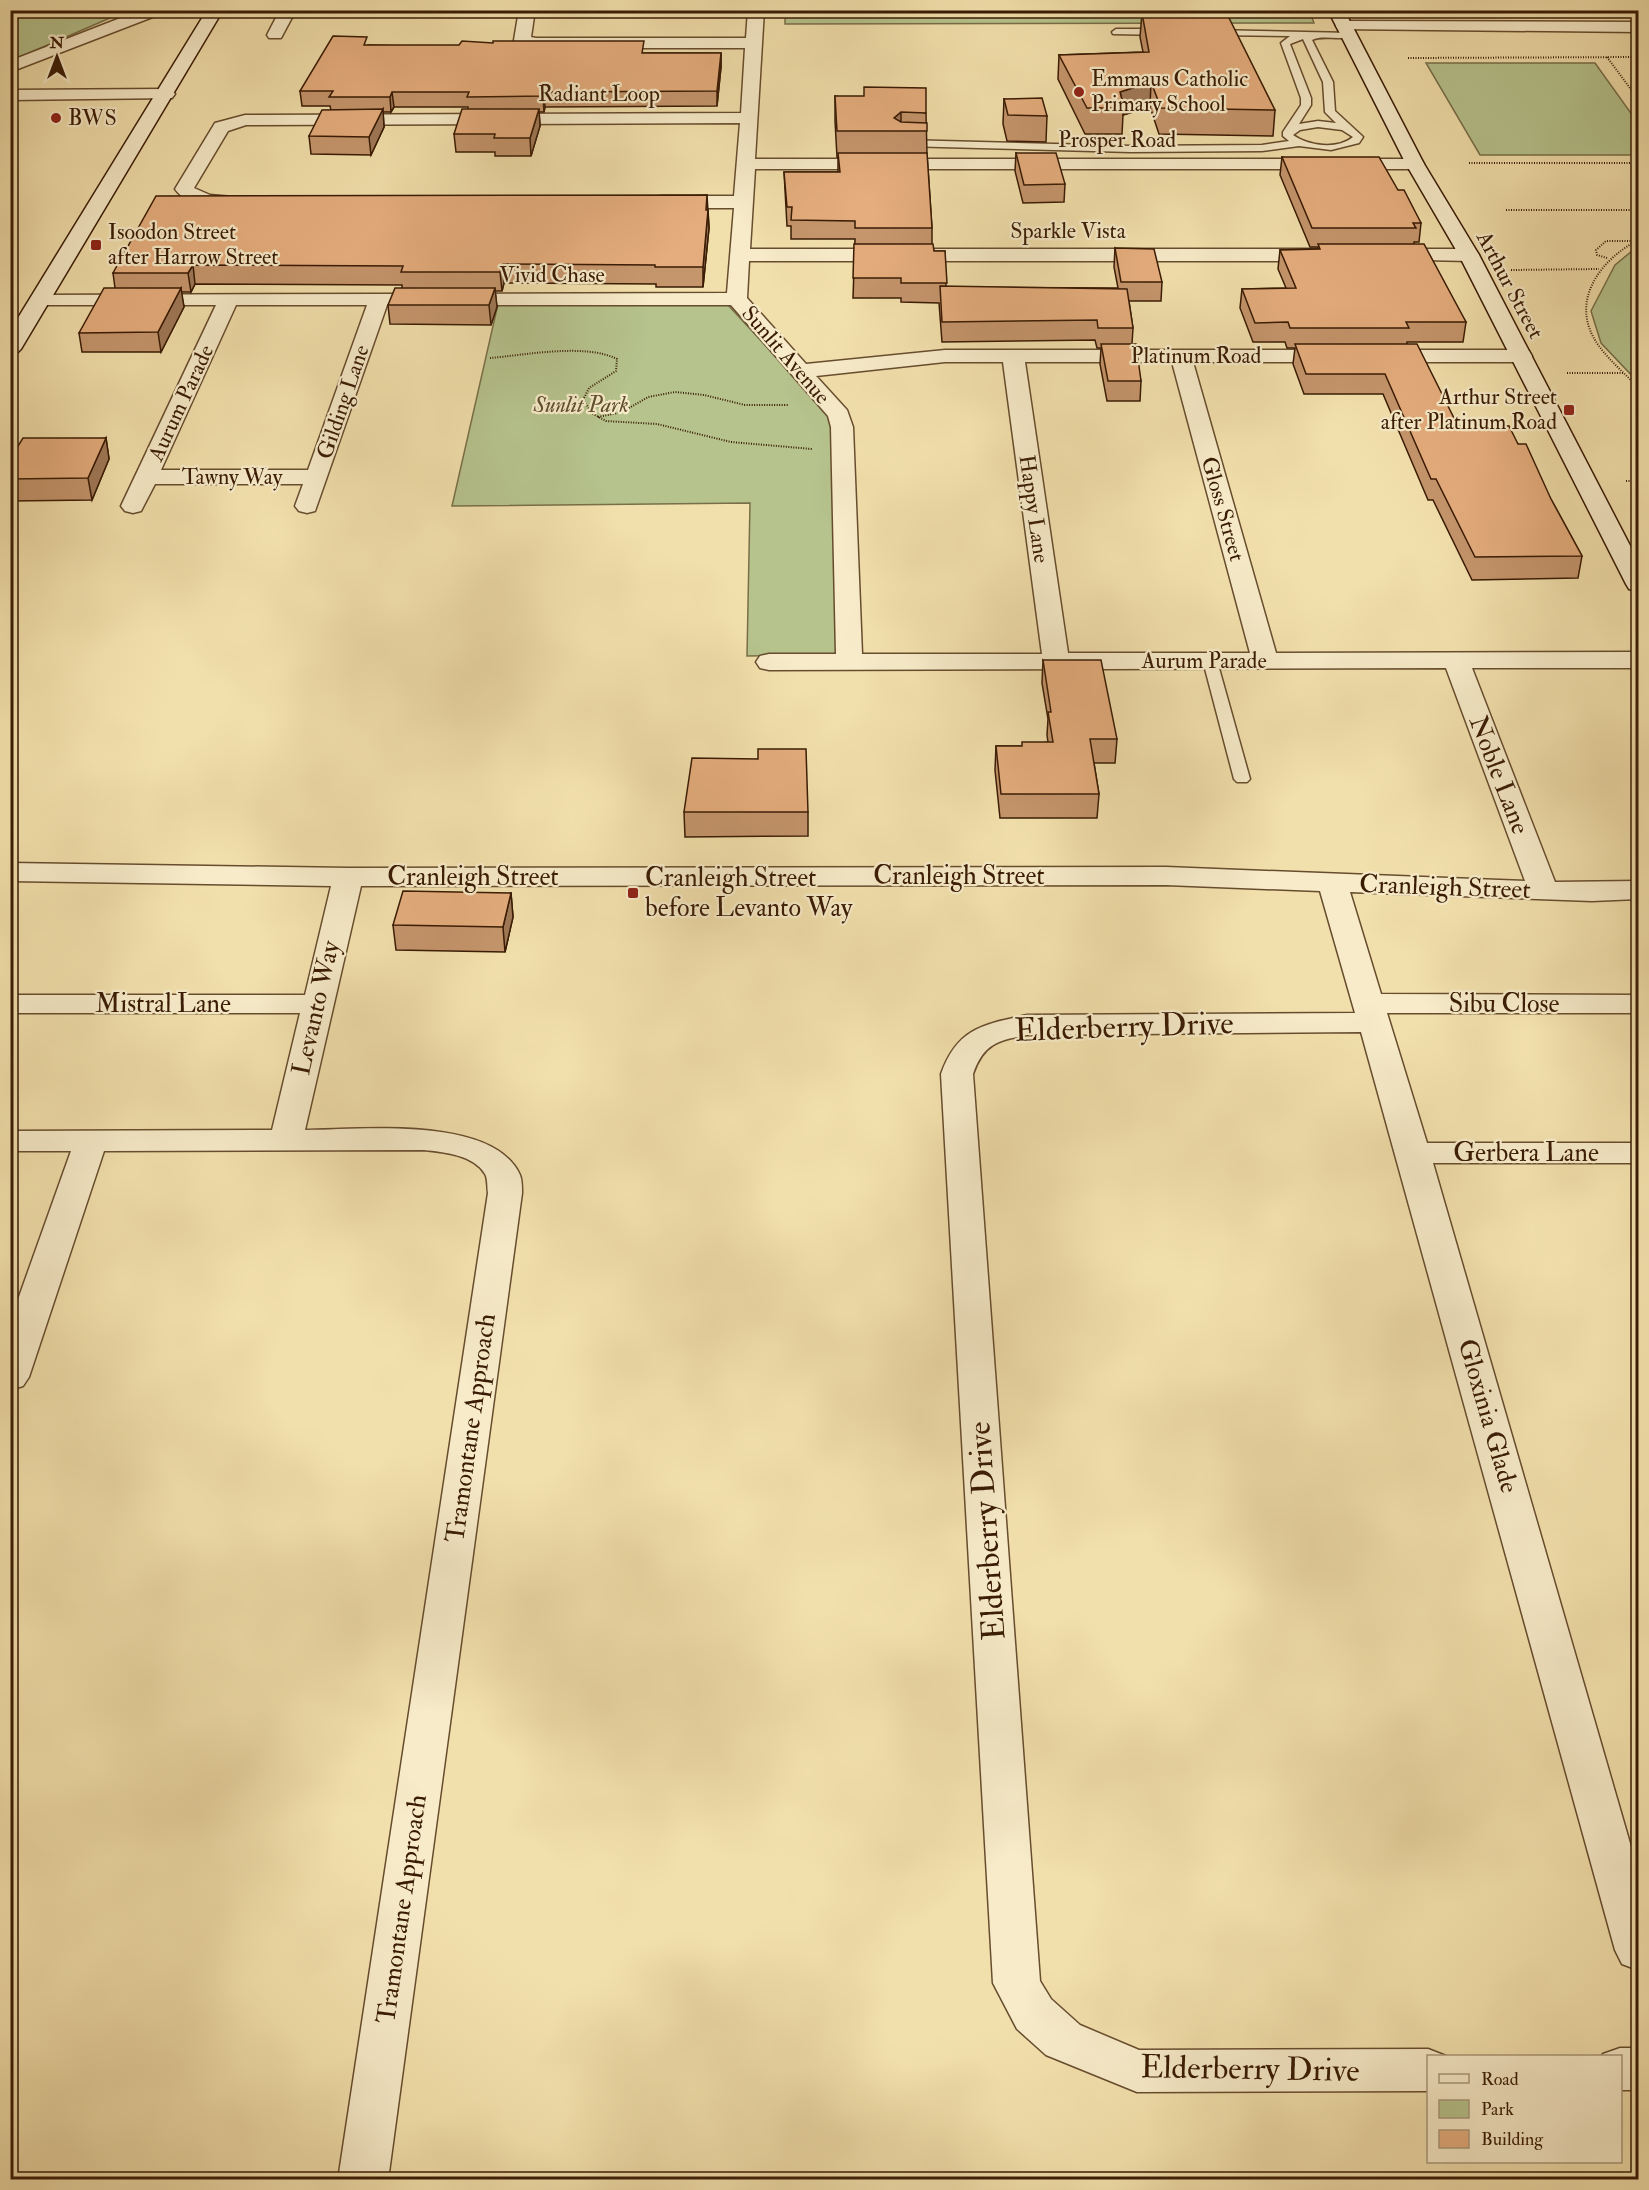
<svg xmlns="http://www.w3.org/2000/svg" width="1649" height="2190" font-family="'IM FELL Double Pica',serif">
	<rect width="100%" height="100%" fill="#f2e0ac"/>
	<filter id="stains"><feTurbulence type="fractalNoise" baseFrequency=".00333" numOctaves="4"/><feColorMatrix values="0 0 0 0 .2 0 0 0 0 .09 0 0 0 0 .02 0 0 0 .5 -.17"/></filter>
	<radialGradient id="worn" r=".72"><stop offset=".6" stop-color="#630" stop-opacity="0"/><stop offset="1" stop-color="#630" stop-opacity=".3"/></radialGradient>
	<path fill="#b6c38d" stroke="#786f48" stroke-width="1.5" d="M785 10H1096L1110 13 1309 10 1314 23 785 24Z
		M11 11H126L11 61Z
		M1426 63H1595L1638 123V155H1480Z
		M1638 246V382L1601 343 1591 311 1615 265Z
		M498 304H727L830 415 835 502 837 655 747 656 750 503 452 506Z"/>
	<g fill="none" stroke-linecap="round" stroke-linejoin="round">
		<defs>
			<path id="lane" d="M1116 29H1163L1167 32 1163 35 1113 34 1112 32Z
				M1209 30 1351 33 1352 35C1341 42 1324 34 1312 40L1333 82 1335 111 1361 135 1363 137 1359 143 1331 150 1299 146 1262 151 1131 152 903 146 898 143 903 140 1131 146 1262 145 1289 141 1283 136V132L1301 105V98L1281 43 1290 36 1212 35 1208 32ZM1303 39 1323 82 1325 112 1336 123 1318 121 1299 124 1311 105V98L1290 44ZM1318 127 1342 130 1353 137C1337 150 1309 146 1293 135L1300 130Z
				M1210 657 1217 661 1250 779 1247 782H1237L1234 779 1203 661Z"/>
			<path id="street" d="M141 10H165L163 13 10 72V61Z
				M280 10H296L281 38H269L267 35Z
				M519 10H535L531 37 536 38H746L748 10H764L755 159H1415L1421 160 1424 164 1421 168 1415 169H755L750 249H1323L1330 251 1333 255 1330 259 1323 261H749L747 298 806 364 945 350H1521L1529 351 1532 356 1529 361 1521 362H1193L1276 653 1638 652V668H1472L1555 882 1638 881V899L1592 901 1350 892 1381 994 1638 995V1013H1387L1427 1143H1638V1163H1433L1638 1871V1970L1622 1964 1615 1950 1361 1032 1027 1035C998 1040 983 1044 973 1074L1040 1981 1051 1999 1080 2025 1139 2050 1428 2049 1446 2056H1428V2091L1137 2092 1046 2055 1017 2029 993 1983 941 1074C957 1028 984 1024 1027 1015L1355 1013 1320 891 1166 885 361 886 305 1130C360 1130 493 1115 520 1175 522 1180 522 1187 522 1193L388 2180H338L488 1193C487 1187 488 1179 485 1174 474 1155 444 1152 424 1150L104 1151 29 1377 23 1386 10 1390V1322L71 1151H10V1131L272 1130 300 1013H10V995H305L331 886 10 881V863L348 868 1166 867 1525 881 1446 668 769 670 760 668 756 662 760 656 769 654H836L831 427 828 416 731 305H387L315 511 307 513 299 511 295 506 303 484H155L141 511 133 513 125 511 121 506 216 305H42L35 303 32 299 35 295 727 293 734 208H661L654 206 652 202 654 198 661 196H734L740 123 246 125 228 131 194 188 210 195 245 198 247 202 245 206C224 211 188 208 175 189L215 123 245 115 741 113 745 48H536L516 43 514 40ZM236 305H367L308 470H161ZM945 362H1003L1042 654H862L853 427 847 410 816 376ZM1025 362H1172L1250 653H1068Z
				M1344 21 1638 22V32L1338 29 1336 26Z
				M166 89 172 90 175 94 172 98 10 100V90Z
				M1384 249H1469L1476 251 1479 255 1476 259 1469 261 1377 259 1374 255 1377 251Z
				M1620 2048H1638V2090H1620V2056H1602L1603 2054Z"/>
			<path id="secondary" d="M207 10H223L21 349 17 353 10 355V331Z
				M1328 10H1344L1424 164 1479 255 1638 561V591L1629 589 1626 584 1459 255 1406 164Z"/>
		</defs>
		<use href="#lane" stroke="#674c2e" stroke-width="3"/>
		<use href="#street" stroke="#674c2e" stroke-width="3"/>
		<use href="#secondary" stroke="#391b04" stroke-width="3"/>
		<path stroke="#391b04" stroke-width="2" stroke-dasharray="1 1.5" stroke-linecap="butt" d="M1607 57 1638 99
			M1408 58 1638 57
			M1469 163H1638
			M1506 210H1638
			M1638 240C1598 261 1568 304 1599 346 1610 361 1625 374 1638 387
			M1607 258 1597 255 1596 250 1606 241H1635
			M1511 270 1599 269
			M490 358C526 355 585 343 617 359L616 371 589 388 583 400 593 414 606 421 657 424 731 442 812 449
			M1567 373H1624
			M598 417 622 412 648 397 675 392 704 395 745 405H789
			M1626 481H1638"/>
		<use href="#lane" fill="#f7ebc9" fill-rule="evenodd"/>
		<use href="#street" fill="#f7ebc9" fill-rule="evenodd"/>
		<use href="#secondary" fill="#f7ebc9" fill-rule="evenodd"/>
	</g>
	<path fill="#c5956c" stroke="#391b04" stroke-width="1.5" d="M1395 10H1561V16L1399 17Z
		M1142 13 1275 110 1273 136 1159 134 1150 107 1123 115 1122 134H1085L1058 79 1059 55 1143 52 1140 37Z
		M368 45 644 53H721V67L717 106 545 107 544 112H539L540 126 531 156H495V152H456L454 134 468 109V107H394L391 112H383L384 127 371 155 311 154 309 136 331 110 330 106H302L300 91Z
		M835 96 926 113 927 153 932 228V244L934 251H945L946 287 1118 288 1114 267 1115 248 1162 282 1161 301H1129L1133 328 1132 344 1141 381 1140 401H1107L1100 364 1101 348H1097L1095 340 942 342 939 303 901 302V298H853L855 239H791V226H787L784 172H838V157H837L835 121Z
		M1004 99 1047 116 1046 142 1007 141 1003 124Z
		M1016 153 1065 184 1064 202 1023 203 1015 171Z
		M1282 157 1398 190 1421 223 1419 242H1414V244L1466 322 1463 342H1407V344L1458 426 1518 444 1551 499 1582 556 1578 578 1472 580 1433 500H1428L1383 394H1304L1293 364 1295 348H1287L1285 342H1253L1240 308 1242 289 1286 288 1278 269 1280 250 1318 249V247H1310L1280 175Z
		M707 195 709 228 703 287H656V284L504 283 502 291H495L497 307 491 325 390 324 388 305 402 288V285L195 284 191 292H181L184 307 161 352H82L79 333 115 288 113 273Z
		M106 438 109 459 92 500 10 501V459Z
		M1043 660 1117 739 1115 763H1094L1099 794 1097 818H1000L995 770 996 746H1022L1048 742 1047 735 1048 719 1042 683Z
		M758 759 808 812V836L685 837 684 812Z
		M511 893 513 917 505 952 396 950 393 925Z"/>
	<path fill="#a07958" stroke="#391b04" stroke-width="1.5" d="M721 53V67L717 106V91Z
		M1151 82 1150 107 1123 115 1124 108 1120 92Z
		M392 92 394 107 391 112 390 97Z
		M544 92 545 107 544 112 543 96Z
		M383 109 384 127 371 155 369 137Z
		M539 109 540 126 531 156 530 138Z
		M901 112V131L894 118Z
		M708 210 709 228 703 287V267Z
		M503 264 504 283 502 291 500 272Z
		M193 265 195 284 191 292 188 273Z
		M181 288 184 307 161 352 158 332Z
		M495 288 497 307 491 325 489 305Z
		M106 438 109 459 92 500 88 478Z
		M511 893 513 917 505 952 503 927Z"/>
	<path fill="#e5ad7d" stroke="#391b04" stroke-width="1.5" d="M1142 13 1227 14 1275 110 1161 108 1151 82 1120 92 1124 108H1087L1059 55 1149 52Z
		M333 36 367 37 364 45H459L462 41 493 43V41H644L642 53H721L717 91 544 92 543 96 467 97 469 92H392L390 97H329L333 91H300Z
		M864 87 926 88V113L901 112 894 118 901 122 927 123V131H837L835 96H864Z
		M1042 98 1047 116 1008 115 1004 99Z
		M383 109 369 137 309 136 322 110Z
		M462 109H539L530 138H494L495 134H454Z
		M838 153H927L932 228H855V221L791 220 792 207H787L784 172H840Z
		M1016 153H1056L1065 184 1024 185Z
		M1282 157H1379L1398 190H1404L1421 223H1413L1416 228H1312Z
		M707 195 706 210H708L703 267H655V265L503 264 500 272H401L403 266 193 265 188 273H113L156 196Z
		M854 244H933L934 251H945L947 283H901V278H853Z
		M1318 244H1424L1466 322H1406L1409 328H1290L1288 322 1255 323 1242 289 1296 288 1280 250 1320 249Z
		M1115 248 1154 249 1162 282H1121Z
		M940 286 1127 289 1133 328H1098L1097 320 942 322Z
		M104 288H181L158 332 79 333Z
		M395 288H495L489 305H388Z
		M1101 344H1136L1141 381H1108Z
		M1295 344H1417L1458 426H1509L1518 444H1526L1551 499 1582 556 1475 557 1436 479H1431L1385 374H1306Z
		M23 438H106L88 478 10 479V459Z
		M1043 660H1101L1117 739H1090L1099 794H1001L996 746H1022V742H1053L1048 712H1051Z
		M758 749H806L808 812H684L692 758 758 759Z
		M403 891 511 893 503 927 393 925Z"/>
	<g fill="#8f2418" stroke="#f7ebc9" stroke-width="2">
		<circle cx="1079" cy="92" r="6"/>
		<circle cx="56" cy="118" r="6"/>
		<rect x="90" y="239" width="12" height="12" rx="3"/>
		<rect x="1563" y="404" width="12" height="12" rx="3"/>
		<rect x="627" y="887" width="12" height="12" rx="3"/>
	</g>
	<g text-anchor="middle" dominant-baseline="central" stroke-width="4.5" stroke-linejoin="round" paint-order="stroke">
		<g font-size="22" fill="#391b04" stroke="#f7ebc9" text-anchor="start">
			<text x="1091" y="79">Emmaus Catholic<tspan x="1091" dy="25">Primary School</tspan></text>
			<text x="68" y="118">BWS</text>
			<text x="108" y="232">Isoodon Street<tspan x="108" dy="25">after Harrow Street</tspan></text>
			<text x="1557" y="397" text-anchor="end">Arthur Street<tspan x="1557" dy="25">after Platinum Road</tspan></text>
		</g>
		<g font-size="22" fill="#391b04" stroke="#f7ebc9">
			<text x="599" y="94">Radiant Loop</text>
			<text x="1117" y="140">Prosper Road</text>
			<text x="1068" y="231">Sparkle Vista</text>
			<text x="552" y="275">Vivid Chase</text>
			<text transform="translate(1510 285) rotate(62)">Arthur Street</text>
			<text transform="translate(786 355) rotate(49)">Sunlit Avenue</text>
			<text x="1196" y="356">Platinum Road</text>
			<text transform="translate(343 402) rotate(-71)">Gilding Lane</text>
			<text transform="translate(181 403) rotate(-65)">Aurum Parade</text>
			<text x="232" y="477">Tawny Way</text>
			<text transform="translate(1034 509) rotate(82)">Happy Lane</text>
			<text transform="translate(1223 509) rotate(74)">Gloss Street</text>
			<text x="1204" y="661">Aurum Parade</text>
		</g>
		<g font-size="22" font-style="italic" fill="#5e4d2d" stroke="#f7ebc9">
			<text x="581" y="405">Sunlit Park</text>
		</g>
		<g font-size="26" fill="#391b04" stroke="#f7ebc9">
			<text transform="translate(1499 775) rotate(69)">Noble Lane</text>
			<text x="959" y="876">Cranleigh Street</text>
			<text x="473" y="877">Cranleigh Street</text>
			<text transform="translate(1445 887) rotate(2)">Cranleigh Street</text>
			<text x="163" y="1004">Mistral Lane</text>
			<text x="1504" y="1004">Sibu Close</text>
			<text transform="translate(316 1008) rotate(-77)">Levanto Way</text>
			<text x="1526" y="1153">Gerbera Lane</text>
			<text transform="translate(1488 1416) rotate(74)">Gloxinia Glade</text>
			<text transform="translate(471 1428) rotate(-82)">Tramontane Approach</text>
			<text transform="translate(402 1909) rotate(-82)">Tramontane Approach</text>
		</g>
		<g font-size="26" fill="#391b04" stroke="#f7ebc9" text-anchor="start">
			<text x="645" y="878">Cranleigh Street<tspan x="645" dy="30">before Levanto Way</tspan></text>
		</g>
		<g font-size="32" fill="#391b04" stroke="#f7ebc9">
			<text transform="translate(1124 1027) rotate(-2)">Elderberry Drive</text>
			<text transform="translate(987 1531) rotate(-94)">Elderberry Drive</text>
			<text transform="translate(1250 2069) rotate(1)">Elderberry Drive</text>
		</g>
	</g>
	<rect width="1649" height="2190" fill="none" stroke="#f2e0ac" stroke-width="36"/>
	<rect x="12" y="12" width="1625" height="2166" fill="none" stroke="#391b04" stroke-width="3"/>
	<rect x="18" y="18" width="1613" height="2154" fill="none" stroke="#391b04" stroke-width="1.5"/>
	<rect x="1427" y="2055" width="195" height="108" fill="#f7ebc9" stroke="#ab987a" stroke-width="1.5"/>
	<rect x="1439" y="2074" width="30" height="9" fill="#f7ebc9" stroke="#ab987a" stroke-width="1.5"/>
	<text x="1481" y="2085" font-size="18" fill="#391b04">Road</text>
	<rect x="1439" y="2100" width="30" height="18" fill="#b6c38d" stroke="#ab987a" stroke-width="1.5"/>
	<text x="1481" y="2115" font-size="18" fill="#391b04">Park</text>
	<rect x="1439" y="2130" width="30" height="18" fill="#e5ad7d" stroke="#ab987a" stroke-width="1.5"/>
	<text x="1481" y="2145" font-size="18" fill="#391b04">Building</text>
	<g transform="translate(57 57)" stroke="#f7ebc9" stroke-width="4.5" paint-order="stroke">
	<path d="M0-4.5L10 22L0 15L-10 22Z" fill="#391b04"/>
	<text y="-9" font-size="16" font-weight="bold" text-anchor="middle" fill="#391b04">N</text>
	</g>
	<rect width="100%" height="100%" filter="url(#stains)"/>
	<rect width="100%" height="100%" fill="url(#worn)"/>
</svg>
